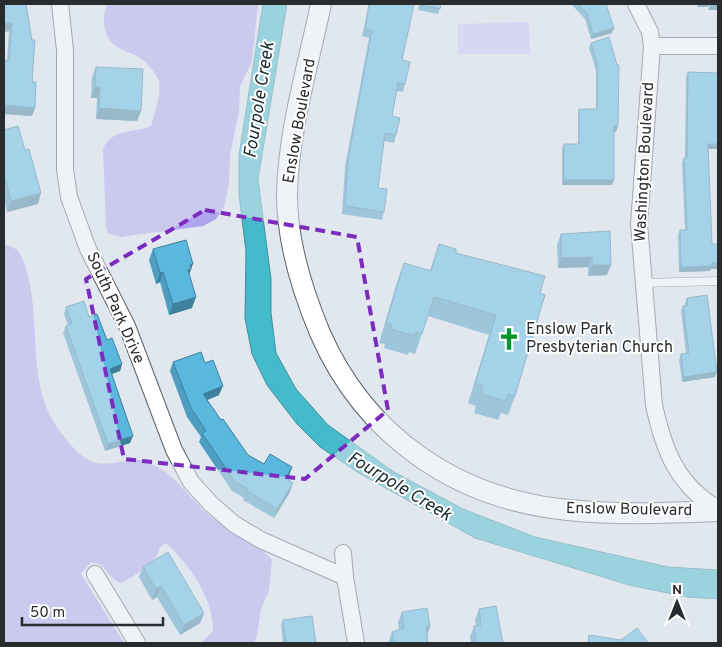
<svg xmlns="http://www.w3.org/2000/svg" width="722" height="647" font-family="Overpass,sans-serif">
	<rect width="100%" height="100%" fill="#e1e7ee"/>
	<path fill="#ccc5fc" d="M529 22 530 54H458V24Z"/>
	<path fill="#afa4ee" d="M108 4H258L252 61 240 87 239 111 230 155 229 184 224 207 216 219 203 226 120 237 108 233 106 227 103 148C115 127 133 134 151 126 155 112 161 96 159 81 158 77 155 74 153 71 139 52 133 57 116 46 103 38 101 15 108 4Z
		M4 244 18 250C48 305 20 379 60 431 68 442 79 457 93 462 107 467 125 459 138 460 144 460 153 465 159 468 173 474 196 505 211 517 230 533 256 540 272 560L269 590 261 609 257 635 254 643H201L213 631C214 599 189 564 166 543L160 547C157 564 135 575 121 583 104 577 107 561 90 563L81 574 124 643H4Z"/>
	<path fill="#44baca" stroke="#3c8f9b" d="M263 4H287L258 179 271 279V313L276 353 296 389 328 425 394 472 463 509 535 537 668 567 718 570V599L687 597 629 585 475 538 359 473 320 447 297 424 267 385 252 354 245 318 246 251 239 195V155Z"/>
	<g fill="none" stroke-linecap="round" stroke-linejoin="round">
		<defs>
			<path id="service" d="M642 283 718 281"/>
			<path id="minor" d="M60 4 65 50V169L69 197 88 249 127 326 174 450 191 482 211 504 234 524 261 540 345 577
				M636 4 650 32 652 46 639 224 654 405C664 451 677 485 718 509
				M652 46H718
				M343 553 345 577 356 643
				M95 574 137 643"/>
			<path id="tertiary" d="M321 4C308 66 288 132 287 195 287 242 302 290 320 333 365 436 456 499 568 510 618 515 668 513 718 511"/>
		</defs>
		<use href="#service" stroke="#5b6065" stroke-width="9"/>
		<use href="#minor" stroke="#5b6065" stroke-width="18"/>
		<use href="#tertiary" stroke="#5b6065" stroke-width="22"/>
		<use href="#service" stroke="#fff" stroke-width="8"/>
		<use href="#minor" stroke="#fff" stroke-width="16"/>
		<use href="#tertiary" stroke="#fff" stroke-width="20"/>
	</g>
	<path fill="#4d9ec0" d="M4 4 27 8 35 108 32 116 4 114V60H7L9 31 4 32Z
		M369 4H408L402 60 405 84 403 92 397 91 392 116 396 135 394 143 384 141 378 188 384 212 382 220 342 214 345 167 369 38 362 36Z
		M419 4H441L438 14 418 10Z
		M571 4H599L614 28 612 33 591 39 585 19Z
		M591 43 616 132H614L612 185H562V149L564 144H578V114L579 109H596V70L589 48Z
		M96 67 141 111 137 121 96 119 97 98H91L92 77Z
		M688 72 708 149 712 244 718 269H711L710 271 679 272 678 235 680 230H685L682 163 684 158H685L686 77Z
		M4 130 38 204 7 212 4 199Z
		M610 231 607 275 588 276V267L558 268 557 245 561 234Z
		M439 244 456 253 540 293 515 396 508 415 501 413 498 420 474 413 476 406 468 403 489 335 428 316 415 354 409 352 408 355 384 348 385 344 379 343 397 282 404 263 430 270Z
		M153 249 189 275 192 308 169 315 160 282 156 284 149 260Z
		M687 298 715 377 682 382 679 360 681 354H686L681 311 683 306 685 305V303Z
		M66 307 89 317 107 340 122 364 120 371 111 374 130 443 105 451 63 333 66 326 68 325 64 314Z
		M173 362 205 363 219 395 207 400 221 420 248 455 264 464 289 476 287 479 290 492 274 518 243 500 244 498 232 491 199 442 201 437 187 417 170 371Z
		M143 567 204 613 200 623 180 635 157 597 152 600 139 577Z
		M479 609 503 643H471L470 637 474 626H476L475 620Z
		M402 612 430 626 427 636 428 643H388L392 632 399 630 398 622Z
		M283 620 316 643H283L281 625Z"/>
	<path fill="#3f819c" d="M699 4H710L708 7H697Z
		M710 5H718V10H708Z
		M12 23 9 31 4 32V24Z
		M614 28 612 33 591 39 593 34Z
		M95 87 100 88 97 98H91Z
		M4 105 35 108 32 116 4 114Z
		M99 108 141 111 137 121 96 119Z
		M614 126H618L616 132H612Z
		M708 144H718V149H706Z
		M564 180H614L612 185H562Z
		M41 193 38 204 7 212 11 201Z
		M592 257 588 267 558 268 561 258Z
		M712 263H718V269H711L710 271 679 272 681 267Z
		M193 264 187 280 184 281 190 265Z
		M592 265H611L607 275 588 276Z
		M163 272 160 282 156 284 160 273Z
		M196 297 192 308 169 315 173 304Z
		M122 364 120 371 107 376 110 369Z
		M717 372 715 377 682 382 684 377Z
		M223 386 219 395 200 403 203 394Z
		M133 436 130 443 105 451 108 444Z
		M292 467 289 476 282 487 286 478Z
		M293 483 290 492 274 518 277 509Z
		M161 586 157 597 152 600 156 589Z
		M204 613 200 623 180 635 184 625Z
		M430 626 427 636 426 627Z"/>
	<path fill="#5ab8df" stroke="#3f819c" d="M4 4H26L32 40H35L32 82H36L35 108 4 105V60L9 61 12 23 4 24Z
		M369 4H408L414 5 402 60 410 62 405 84 398 83 392 116 400 118 396 135 385 133 378 188 387 189 384 212 345 206 348 160 372 30 365 29Z
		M420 4H441L440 9 420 5Z
		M578 4H599L600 5 606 4 614 28 593 34 587 13Z
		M710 4H718V5H710Z
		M609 37 617 65H619L618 126H614V180H564V144H579V109H597V64L591 43Z
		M96 67 143 69 141 111 99 108 100 88 95 87Z
		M688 72 718 73V144H708L712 244H718V263H712V266L681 267 680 230H687L684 158H687Z
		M18 126 25 150 29 149 41 193 11 201 4 175V130Z
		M610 231 611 265H592V257L561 258V234Z
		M186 240 193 264 190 265 191 269 188 270 196 297 173 304 163 272 160 273 153 249Z
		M439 244 456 249V253L545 276 540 293 545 295 515 396 508 394 505 401 481 394 483 386 475 384 496 315 434 297 422 334 416 332 415 336 391 329 392 325 386 323 404 263 431 271Z
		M707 295 717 372 684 377 681 354 689 353 683 306 688 305 687 298Z
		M84 301 89 317 97 314 107 340 112 338 122 364 110 369 133 436 108 444 66 326 72 323 66 307Z
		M201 352 205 363 213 360 223 386 203 394 221 420 223 419 248 455 264 464 270 454 292 467 286 478 293 483 277 509 247 491 248 489 235 482 202 433 206 431 191 408 173 362Z
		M168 552 204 613 184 625 161 586 156 589 143 567Z
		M496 606 503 643H476L474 626 481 625 479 609Z
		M427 608 430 626 426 627 428 643H394L392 632 404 628 402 612Z
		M312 616 316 643H286L283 620Z
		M637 628 648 643H588L589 635 621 640Z"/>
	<path d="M0 0H722V647H0ZM205 210 357 237 388 410 305 479 124 459 86 279Z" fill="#e1e7ee" fill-opacity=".55" fill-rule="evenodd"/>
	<path fill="none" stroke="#7b2cbf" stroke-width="4" stroke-dasharray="10 6" stroke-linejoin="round" d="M205 210 357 237 388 410 305 479 124 459 86 279Z"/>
	<defs>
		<symbol id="church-bare" viewBox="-9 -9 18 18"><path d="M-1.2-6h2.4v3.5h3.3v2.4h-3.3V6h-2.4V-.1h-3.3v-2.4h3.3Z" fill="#00962d" stroke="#fff" stroke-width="2.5" paint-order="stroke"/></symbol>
	</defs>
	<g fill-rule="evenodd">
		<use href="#church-bare" x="493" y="323" width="32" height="32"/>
	</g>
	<g text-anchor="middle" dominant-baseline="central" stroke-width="4" stroke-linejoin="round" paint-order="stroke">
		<g font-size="16" fill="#292c2e" stroke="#fff">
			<text transform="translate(300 121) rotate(-80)">Enslow Boulevard</text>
			<text transform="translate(645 162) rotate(-87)">Washington Boulevard</text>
			<text transform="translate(115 308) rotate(66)">South Park Drive</text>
			<text transform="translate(629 510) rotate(1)">Enslow Boulevard</text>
		</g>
		<g font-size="16" fill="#292c2e" stroke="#fff" text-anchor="start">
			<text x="526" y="330">Enslow Park<tspan x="526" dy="18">Presbyterian Church</tspan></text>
		</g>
		<g font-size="18" font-style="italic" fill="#192d30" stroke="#fff">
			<text transform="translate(260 100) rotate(-81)">Fourpole Creek</text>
			<text transform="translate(399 487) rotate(31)">Fourpole Creek</text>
		</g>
	</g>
	<rect width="722" height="647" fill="none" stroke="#292c2e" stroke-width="10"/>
	<g transform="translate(677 602)" stroke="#ffffff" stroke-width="4" paint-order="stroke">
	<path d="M0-4L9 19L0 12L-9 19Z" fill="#292c2e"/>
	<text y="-8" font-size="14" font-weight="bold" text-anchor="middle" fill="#292c2e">N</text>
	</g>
	<path d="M22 617v8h141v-8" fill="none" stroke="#292c2e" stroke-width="2.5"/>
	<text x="30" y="617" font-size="15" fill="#292c2e" stroke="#ffffff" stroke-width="4" paint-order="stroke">50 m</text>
</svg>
